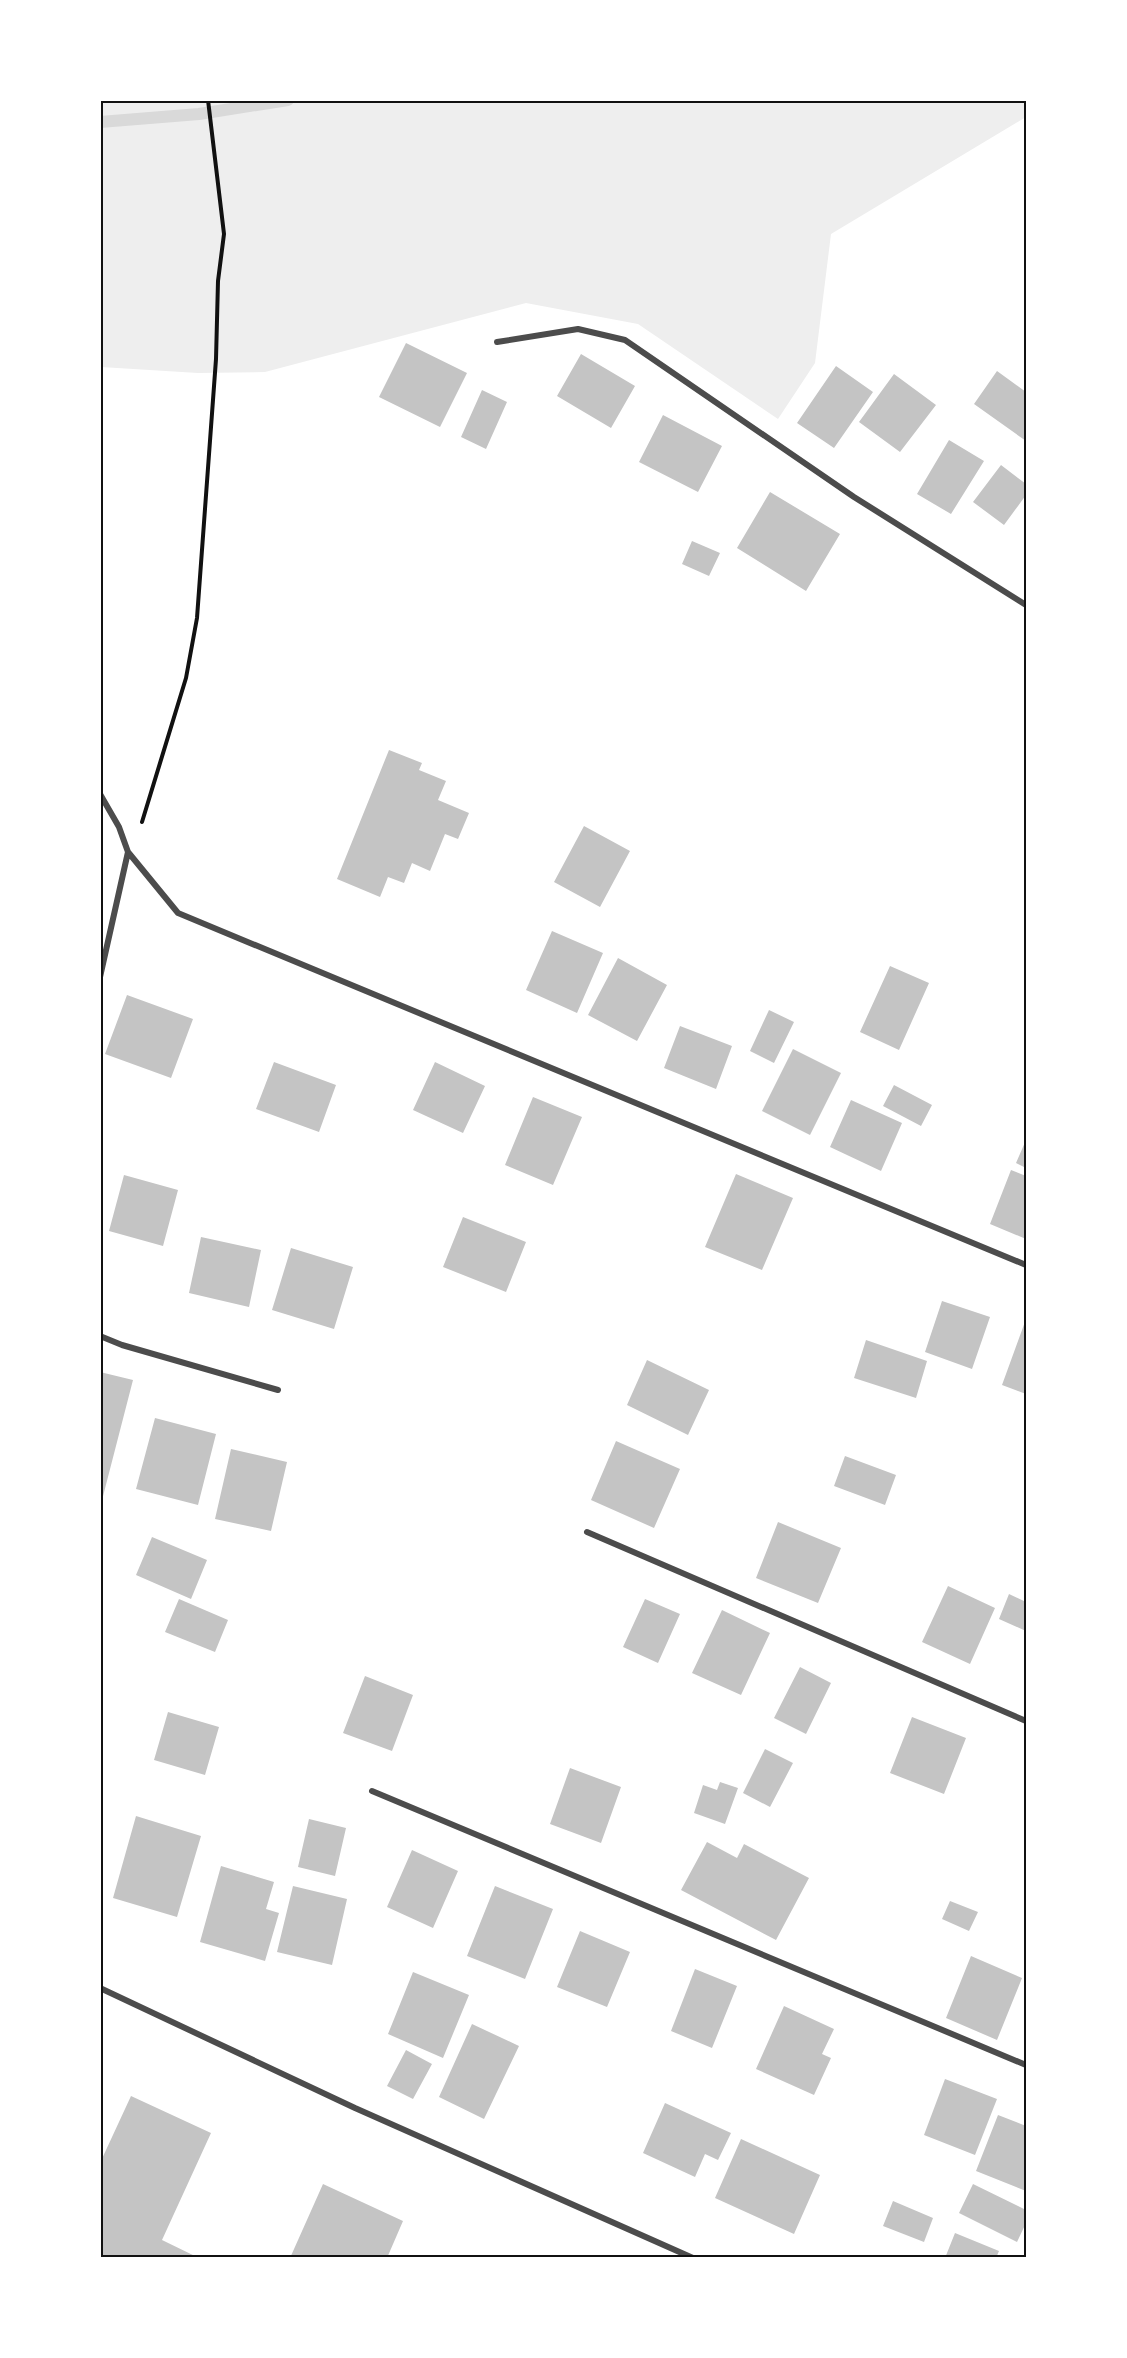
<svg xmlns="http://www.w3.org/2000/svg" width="1127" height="2358" font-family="'PT Serif',serif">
	<rect width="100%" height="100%" fill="#fff"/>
	<path fill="#eee" d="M1026 100V117L831 234 815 363 778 419 638 324 526 303 265 372 198 373 101 367 100 101Z"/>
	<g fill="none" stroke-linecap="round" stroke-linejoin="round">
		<path stroke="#d9d9d9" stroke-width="12" d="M100 122 199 114 288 100"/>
	</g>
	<path fill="#c4c4c4" d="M406 343 467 373 440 427 379 397Z
		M581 354 635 386 611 428 557 396Z
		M836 366 873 392 834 448 797 423Z
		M997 371 1026 392V441L974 404Z
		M894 374 936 405 900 452 859 422Z
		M482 390 507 402 486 449 461 437Z
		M663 415 722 446 698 492 639 462Z
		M949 440 984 461 951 514 917 494Z
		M1001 465 1026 484V495L1004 525 973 502Z
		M770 492 840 534 806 591 737 548Z
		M692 541 720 553 709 576 682 564Z
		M389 750 422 763 419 770 446 781 438 800 469 813 458 839 445 834 430 871 412 863 404 883 388 877 380 897 337 879Z
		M584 826 630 851 600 907 554 882Z
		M552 931 603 953 577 1013 526 990Z
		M618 958 667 985 637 1041 588 1015Z
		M890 966 929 983 899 1050 860 1032Z
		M127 995 193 1019 171 1078 105 1054Z
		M769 1010 794 1022 774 1063 750 1051Z
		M680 1026 732 1046 716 1089 664 1068Z
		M793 1049 841 1073 810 1135 762 1111Z
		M274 1062 336 1085 319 1132 256 1109Z
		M435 1062 485 1086 463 1133 413 1110Z
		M894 1085 932 1105 921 1126 883 1106Z
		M533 1097 582 1117 553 1185 505 1165Z
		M851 1100 902 1123 881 1171 830 1147Z
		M1026 1140V1168L1016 1163Z
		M1011 1170 1026 1176V1239L990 1224Z
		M736 1174 793 1198 762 1270 705 1247Z
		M124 1175 178 1190 163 1246 109 1231Z
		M463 1217 526 1242 506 1292 443 1267Z
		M201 1237 261 1250 249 1307 189 1293Z
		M291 1248 353 1267 334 1329 272 1310Z
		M942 1301 990 1317 972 1369 925 1352Z
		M1026 1319V1394L1002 1385Z
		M866 1340 927 1361 916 1398 854 1378Z
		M647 1360 709 1390 688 1435 627 1405Z
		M100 1372 133 1380 101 1504H100Z
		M155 1418 216 1434 198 1505 136 1489Z
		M616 1441 680 1469 654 1528 591 1500Z
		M231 1449 287 1462 271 1531 215 1519Z
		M845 1456 896 1475 885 1505 834 1486Z
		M778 1522 841 1548 818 1603 756 1578Z
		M152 1537 207 1560 191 1599 136 1575Z
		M948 1586 995 1608 970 1664 922 1642Z
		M1009 1594 1026 1602V1631L999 1619Z
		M179 1599 228 1620 215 1652 165 1632Z
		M645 1599 680 1614 658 1663 623 1647Z
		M722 1610 770 1633 741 1695 692 1673Z
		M800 1667 831 1683 806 1734 774 1718Z
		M365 1676 413 1695 392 1751 343 1733Z
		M168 1712 219 1727 205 1775 154 1760Z
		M912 1717 966 1738 944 1794 890 1773Z
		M765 1749 793 1763 770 1807 743 1793Z
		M570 1768 621 1787 601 1843 550 1824Z
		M720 1782 738 1788 725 1824 694 1813 703 1785 717 1790Z
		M136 1816 201 1836 177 1917 113 1898Z
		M309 1819 346 1828 335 1876 298 1867Z
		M707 1842 737 1858 744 1844 809 1878 776 1940 681 1890Z
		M412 1850 458 1871 433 1928 387 1907Z
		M221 1866 274 1882 266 1909 279 1913 265 1961 200 1942Z
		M293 1886 347 1899 332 1965 277 1952Z
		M495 1886 553 1909 525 1979 467 1956Z
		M950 1901 978 1912 969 1931 942 1919Z
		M580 1931 630 1952 607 2007 557 1987Z
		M971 1956 1022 1978 997 2040 946 2018Z
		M695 1969 737 1986 712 2048 671 2031Z
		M413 1972 469 1995 443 2058 388 2034Z
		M784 2006 834 2029 822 2054 831 2058 814 2095 756 2069Z
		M472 2024 519 2046 484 2119 439 2097Z
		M406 2050 432 2064 413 2099 387 2086Z
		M945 2079 997 2099 975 2155 924 2135Z
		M131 2096 211 2133 162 2240 199 2258H100V2163Z
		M665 2103 731 2133 718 2160 705 2154 695 2177 643 2153Z
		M998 2115 1026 2126V2191L976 2171Z
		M741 2139 820 2175 794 2234 715 2198Z
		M323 2184 403 2221 387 2258H290Z
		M973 2184 1026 2210V2223L1017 2242 959 2213Z
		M893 2201 933 2218 924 2242 883 2226Z
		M955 2233 999 2251 996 2258H945Z"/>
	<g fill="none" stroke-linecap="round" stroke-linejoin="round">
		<path stroke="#111" stroke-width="4" d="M142 822 186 678 197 618 216 359 218 281 224 234 208 100"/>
		<path stroke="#4c4c4c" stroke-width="6" d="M497 342 578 329 625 340 854 497 1026 605
			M100 794 119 827 128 852 178 913 1026 1265
			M100 977 128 852
			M100 1336 122 1345 278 1390
			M587 1532 1026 1721
			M372 1791 1026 2065
			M100 1988 355 2108 693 2258"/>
	</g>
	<rect width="1127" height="2358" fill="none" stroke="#ffffff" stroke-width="204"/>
	<rect x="102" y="102" width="923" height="2154" fill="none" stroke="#111" stroke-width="2"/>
</svg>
